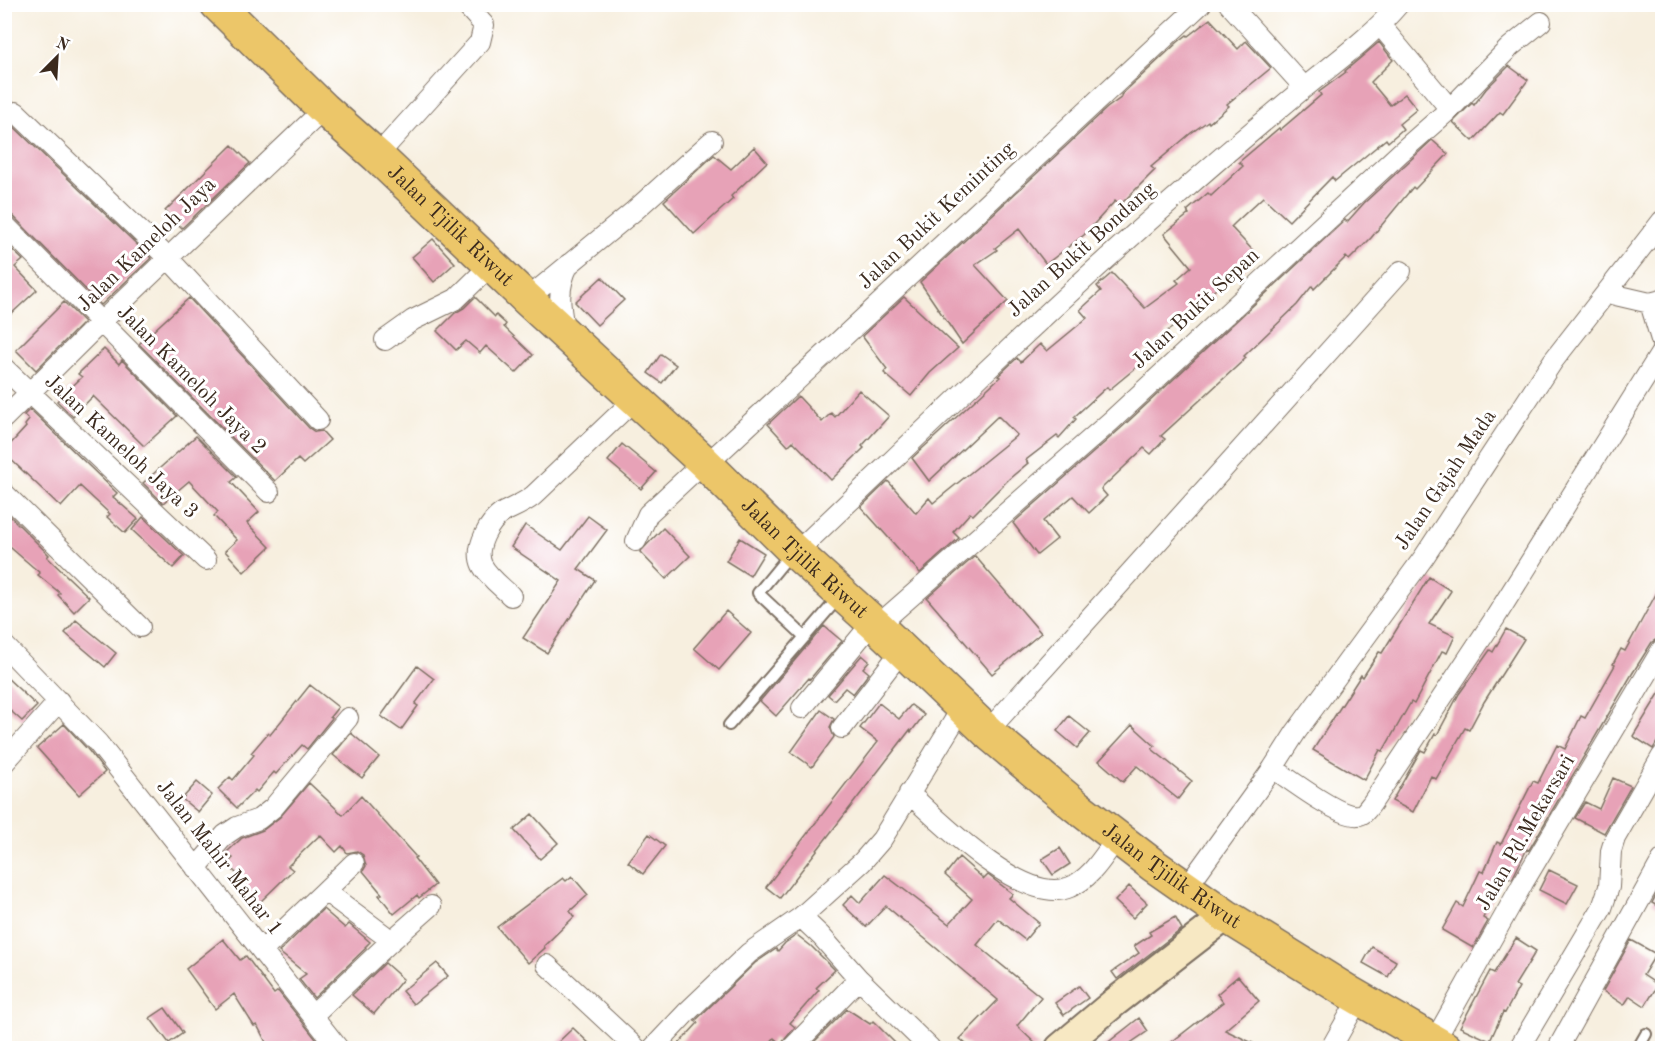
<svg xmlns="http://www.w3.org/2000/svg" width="1667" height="1053" font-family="'Old Standard TT',serif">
	<rect width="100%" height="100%" fill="#fff"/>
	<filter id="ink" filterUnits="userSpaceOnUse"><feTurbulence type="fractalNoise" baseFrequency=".0167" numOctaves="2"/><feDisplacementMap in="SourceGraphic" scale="12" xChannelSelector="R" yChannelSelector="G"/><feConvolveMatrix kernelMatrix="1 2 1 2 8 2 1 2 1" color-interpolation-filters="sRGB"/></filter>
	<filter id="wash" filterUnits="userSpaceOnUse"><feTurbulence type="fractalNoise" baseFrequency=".008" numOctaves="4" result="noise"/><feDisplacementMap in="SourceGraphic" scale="24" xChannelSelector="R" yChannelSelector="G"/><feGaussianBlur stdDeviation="1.35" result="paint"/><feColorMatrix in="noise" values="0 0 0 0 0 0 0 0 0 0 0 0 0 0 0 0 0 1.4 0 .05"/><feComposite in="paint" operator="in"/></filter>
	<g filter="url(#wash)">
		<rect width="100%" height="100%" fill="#f7efdf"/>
		<g id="blocks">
			<path fill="#e7a2b7" d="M1210 19 1238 49 1246 41 1271 68 1227 104 1229 106 1209 123 1208 121 1191 133 1151 167 1155 170 1120 205 1115 201 1084 235 1046 264 1019 229 995 248 997 250 975 265 1008 301 962 344 920 282 1107 108 1122 97 1121 95 1178 42 1187 35 1188 36Z
				M1379 42 1393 60 1371 82 1390 105 1405 94 1417 109 1399 124 1403 129 1388 142 1386 139 1335 181 1332 177 1289 221 1263 197 1235 223 1231 227 1258 256 1245 269 1212 292 1215 295 1201 308 1166 332 1167 333 1142 353 1146 357 1138 366 1109 390 1107 387 1074 417 1076 419 1059 438 1057 436 1026 460 1028 463 1009 479 973 515 970 513 953 532 959 538 920 573 861 507 888 481 916 513 929 498 933 503 1017 435 998 416 929 481 912 458 1000 377 998 376 1017 358 1021 362 1040 344 1047 351 1087 318 1080 310 1101 291 1097 286 1112 273 1145 308 1179 283 1176 280 1191 267 1164 234 1189 214 1187 211 1208 193 1211 196 1243 166 1239 162 1279 128 1280 130 1321 95 1319 92 1346 72 1345 71Z
				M1509 66 1528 80 1503 114 1500 112 1473 141 1453 122 1472 103 1474 105 1486 89Z
				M4 115 8 121 151 258 101 305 13 216 4 212Z
				M1432 140 1448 154 1415 189 1413 187 1371 238 1349 260 1346 257 1314 289 1312 286 1297 305 1244 356 1246 358 1161 436 1165 439 1151 454 1144 448 1101 489 1107 496 1089 513 1073 496 1043 521 1057 539 1037 555 1013 523 1120 429 1345 220 1347 222 1364 203Z
				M232 145 250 163 182 228 165 211Z
				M754 147 767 162 731 196 733 199 694 234 664 201 714 155 731 169Z
				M433 239 455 263 434 282 412 257Z
				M4 242 23 260 15 267 37 290 11 314 4 307Z
				M602 277 624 300 597 325 575 302Z
				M475 297 495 317 496 315 506 324 504 327 533 355 516 373 486 346 480 353 466 341 456 350 437 331 455 313 464 308Z
				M904 297 958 348 930 373 911 396 884 373 887 369 862 336Z
				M189 298 309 428 315 432 322 431 330 440 303 464 298 459 275 481 139 344Z
				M64 302 84 322 36 370 16 350Z
				M104 349 119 364 122 360 177 416 144 446 93 396 73 417 57 401 82 377 78 374Z
				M661 354 676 365 662 383 648 373Z
				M859 390 889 416 862 446 864 448 831 480 793 441 788 446 768 424 798 396 822 422 831 413 835 417Z
				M30 409 117 493 113 497 138 519 125 533 107 517 110 514 80 486 61 507 4 453V451L26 427 25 425 29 420 24 415Z
				M196 436 237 477 231 482 259 512 247 523 270 547 244 572 225 551 237 540 214 516 218 512 189 481 163 503 143 483Z
				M622 444 656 472 641 489 608 461Z
				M4 510 49 555 47 557 89 597 74 612 58 595 60 593 38 575 40 573 4 542Z
				M588 516 607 530 578 569 595 580 547 653 523 638 561 581 511 547 525 525 562 550Z
				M143 517 184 556 173 568 132 530Z
				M663 528 690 556 666 579 640 552Z
				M740 538 764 553 750 576 726 561Z
				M975 556 1041 633 992 674 927 598Z
				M1429 577 1451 591 1429 624 1455 636 1447 653 1442 651 1414 704 1411 702 1383 751 1380 750 1364 780 1313 750 1361 675 1363 677 1379 652 1382 653Z
				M1662 583V636L1652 642 1632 674 1529 850 1527 849 1512 879 1504 875 1483 918 1488 921 1473 948 1442 930 1457 903 1463 907 1480 871 1484 872 1497 842 1501 844 1533 781 1538 783 1557 745 1565 749 1581 716 1585 718 1615 665 1613 664 1621 649 1625 651Z
				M726 611 751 633 719 670 694 648Z
				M76 620 116 653 105 667 65 633Z
				M824 626 842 641 810 679 809 678 776 716 760 701Z
				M1506 629 1524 639 1484 702 1469 730 1465 728 1436 779 1431 776 1413 812 1392 801 1417 757 1421 750 1425 752 1435 734 1437 735 1459 694 1490 650 1493 652Z
				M862 655 869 661 863 668 869 673 853 694 845 688 834 700 828 695Z
				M417 666 434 679 415 704 418 706 401 730 381 716Z
				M4 675 37 706 22 721 4 705Z
				M310 685 338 707 330 717 332 718 307 749 302 745 276 774 274 772 257 792 255 790 237 808 218 789 230 777 233 780 254 755 251 753 268 733 270 735Z
				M1662 689V734L1653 749 1633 736Z
				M879 703 899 719 911 705 924 715 911 732 910 730 780 898 766 887 878 742 860 728Z
				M821 710 834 719 830 727 834 737 812 767 791 752Z
				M1069 716 1090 733 1077 748 1057 731Z
				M64 724 89 751 105 772 79 795 37 748Z
				M1132 725 1155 746 1152 749 1192 781 1178 799 1137 766 1123 782 1099 761Z
				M351 733 379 757 362 778 333 755Z
				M1613 778 1631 786 1604 833 1575 818 1585 802 1599 809Z
				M197 782 212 795 198 812 182 799Z
				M309 783 343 815 361 796 416 857 414 858 435 885 419 898 417 895 394 914 379 895 382 894 363 871 366 866 363 855 357 851 347 853 342 846 336 852 320 835 288 866 293 870 258 904 238 882 242 879 227 864 233 858 226 853 242 838 263 830 280 817Z
				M532 814 558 843 540 859 514 830Z
				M649 834 665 846 643 874 628 862Z
				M1060 848 1070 864 1053 875 1042 859Z
				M959 857 984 879 988 875 1013 894 1009 898 1039 923 1025 940 998 919 977 945 1041 997 1017 1026 1040 1048H971L960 1039 998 1000 886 906 866 927 843 905 852 895 860 903 885 875 949 924 972 899 945 875Z
				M1549 870 1578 884 1567 904 1539 890Z
				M572 876 588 895 570 911 574 917 544 946 545 948 528 963 497 927 563 878 566 881Z
				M1662 884V909L1652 903Z
				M1129 886 1147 903 1133 918 1115 901Z
				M323 909 345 928 349 924 370 942 365 947 366 948 314 998 299 979 306 974 279 952Z
				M1175 917 1182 929 1117 979 1112 972 1139 953 1134 946 1151 935 1149 932Z
				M797 935 811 946 835 970 816 988 819 990 790 1023 795 1027 781 1044 774 1038 766 1048H675L698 1023 695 1021 755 963 776 949 778 951 785 943Z
				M1516 938 1536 951 1515 985 1519 987 1505 1013 1503 1012 1490 1041 1460 1027 1490 971 1494 973Z
				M223 939 240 960 246 956 274 994 278 991 323 1048H301L296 1041 281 1048H269L257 1025 254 1026 234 994 215 1009 186 969Z
				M1631 940 1656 954 1643 975 1658 985 1645 1006 1630 996 1624 1005 1603 991Z
				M1372 947 1396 961 1388 977 1363 963Z
				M385 963 403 979 374 1014 352 995Z
				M437 963 448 976 413 1004 402 991Z
				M1238 976 1259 1001 1225 1030 1263 1048H1164L1223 1002 1217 994Z
				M1079 986 1088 998 1064 1015 1055 1003Z
				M165 1008 183 1033 169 1043 150 1018Z
				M847 1009 870 1024 873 1021 900 1048H808Z
				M1139 1018 1148 1031 1123 1048H1101Z
				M573 1028 594 1048H552Z"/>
		</g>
	</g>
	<g filter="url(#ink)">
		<use href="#blocks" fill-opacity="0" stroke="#7d6f62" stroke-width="1.5"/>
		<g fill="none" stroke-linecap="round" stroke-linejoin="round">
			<defs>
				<path id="lane" d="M791 553 758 593 805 637
					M729 725 840 596
					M1638 1048 1646 1034"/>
				<path id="street" d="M1229 4 1304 87
					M1381 26 1450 109
					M16 112 169 259 318 420
					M377 156 480 42 484 25 465 4
					M4 224 269 492
					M1607 293 1650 303 1662 300
					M527 299 634 211 712 141
					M1650 303 1662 343V351L1495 618 1372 803C1368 808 1364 815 1358 815 1340 818 1289 779 1273 768L1296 732 1424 557 1553 361 1662 221
					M565 334C560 307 556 289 569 264
					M385 340 413 320 456 299 491 265
					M4 368 206 560
					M4 418 100 323 324 109
					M707 464 1201 4
					M4 493 140 627
					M636 541 648 514 704 462
					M807 542C931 424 1053 304 1183 191 1222 156 1263 122 1304 88 1337 61 1371 37 1399 4
					M511 596C502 587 488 577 482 565 474 548 489 521 504 512 514 507 524 503 533 496L635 399
					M877 626 1111 421 1401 152 1450 109 1510 47 1541 22
					M4 645 98 743 338 1048
					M802 708 873 622
					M842 728 902 650
					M987 732 1401 271
					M4 763 59 701
					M909 793C940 822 1025 907 1070 887 1092 878 1104 855 1117 838
					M196 868 225 835 237 827 259 819 273 808 348 718
					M1187 887 1273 768
					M325 891 354 863
					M801 917 821 936 859 979 930 1048
					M389 943 431 906
					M262 951 325 891 384 935 389 943 313 1015
					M547 965 636 1048
					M1434 1042 1523 883 1662 649
					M653 1048 686 1013 749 953 801 917 862 862 882 839 962 708
					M792 1048 859 979
					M1331 1048 1359 998
					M1519 1048 1602 908 1609 887 1611 851 1615 838 1662 756
					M1558 1048 1662 860"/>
				<path id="secondary" d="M1060 1048 1115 1002 1226 916"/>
				<g id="highway">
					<path id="s1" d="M217 4 324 109 377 156 527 299 704 462 793 550 877 626 992 736 1076 806 1153 865 1226 916 1350 993 1445 1048"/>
				</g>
			</defs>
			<use href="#lane" stroke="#7d6f62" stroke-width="14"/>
			<use href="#street" stroke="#7d6f62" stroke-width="22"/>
			<use href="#secondary" stroke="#7d6f62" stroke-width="32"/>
			<use href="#highway" stroke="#7d6f62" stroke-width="36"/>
			<use href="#lane" stroke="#fff" stroke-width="10"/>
			<use href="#street" stroke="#fff" stroke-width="20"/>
			<use href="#secondary" stroke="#f7e8c3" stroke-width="28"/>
			<use href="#highway" stroke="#ecc669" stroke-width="33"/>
		</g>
	</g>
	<g text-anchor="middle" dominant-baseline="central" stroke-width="6" stroke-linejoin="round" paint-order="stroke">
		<g font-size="21" fill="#3b2a1e" stroke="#fff">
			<text transform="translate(937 216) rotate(-43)">Jalan Bukit Keminting</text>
			<text stroke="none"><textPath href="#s1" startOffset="322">Jalan Tjilik Riwut</textPath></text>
			<text transform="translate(147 245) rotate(-44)">Jalan Kameloh Jaya</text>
			<text transform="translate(1082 250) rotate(-42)">Jalan Bukit Bondang</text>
			<text transform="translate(1196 309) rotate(-43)">Jalan Bukit Sepan</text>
			<text transform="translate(191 380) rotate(45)">Jalan Kameloh Jaya 2</text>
			<text transform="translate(121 447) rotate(43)">Jalan Kameloh Jaya 3</text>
			<text transform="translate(1446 480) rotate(-56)">Jalan Gajah Mada</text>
			<text stroke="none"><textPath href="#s1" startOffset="808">Jalan Tjilik Riwut</textPath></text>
			<text transform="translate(1526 833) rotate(-60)">Jalan Pd.Mekarsari</text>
			<text transform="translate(219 858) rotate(52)">Jalan Mahir Mahar 1</text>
			<text stroke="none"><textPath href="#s1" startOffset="1294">Jalan Tjilik Riwut</textPath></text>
		</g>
	</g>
	<rect width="1667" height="1053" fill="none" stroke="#fff" stroke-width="24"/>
	<g transform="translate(57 57) rotate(24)" stroke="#ffffff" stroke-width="4.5" paint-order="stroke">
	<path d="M0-4.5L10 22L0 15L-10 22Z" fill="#3b2a1e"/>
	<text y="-9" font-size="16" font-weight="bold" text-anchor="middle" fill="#3b2a1e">N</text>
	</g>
</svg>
